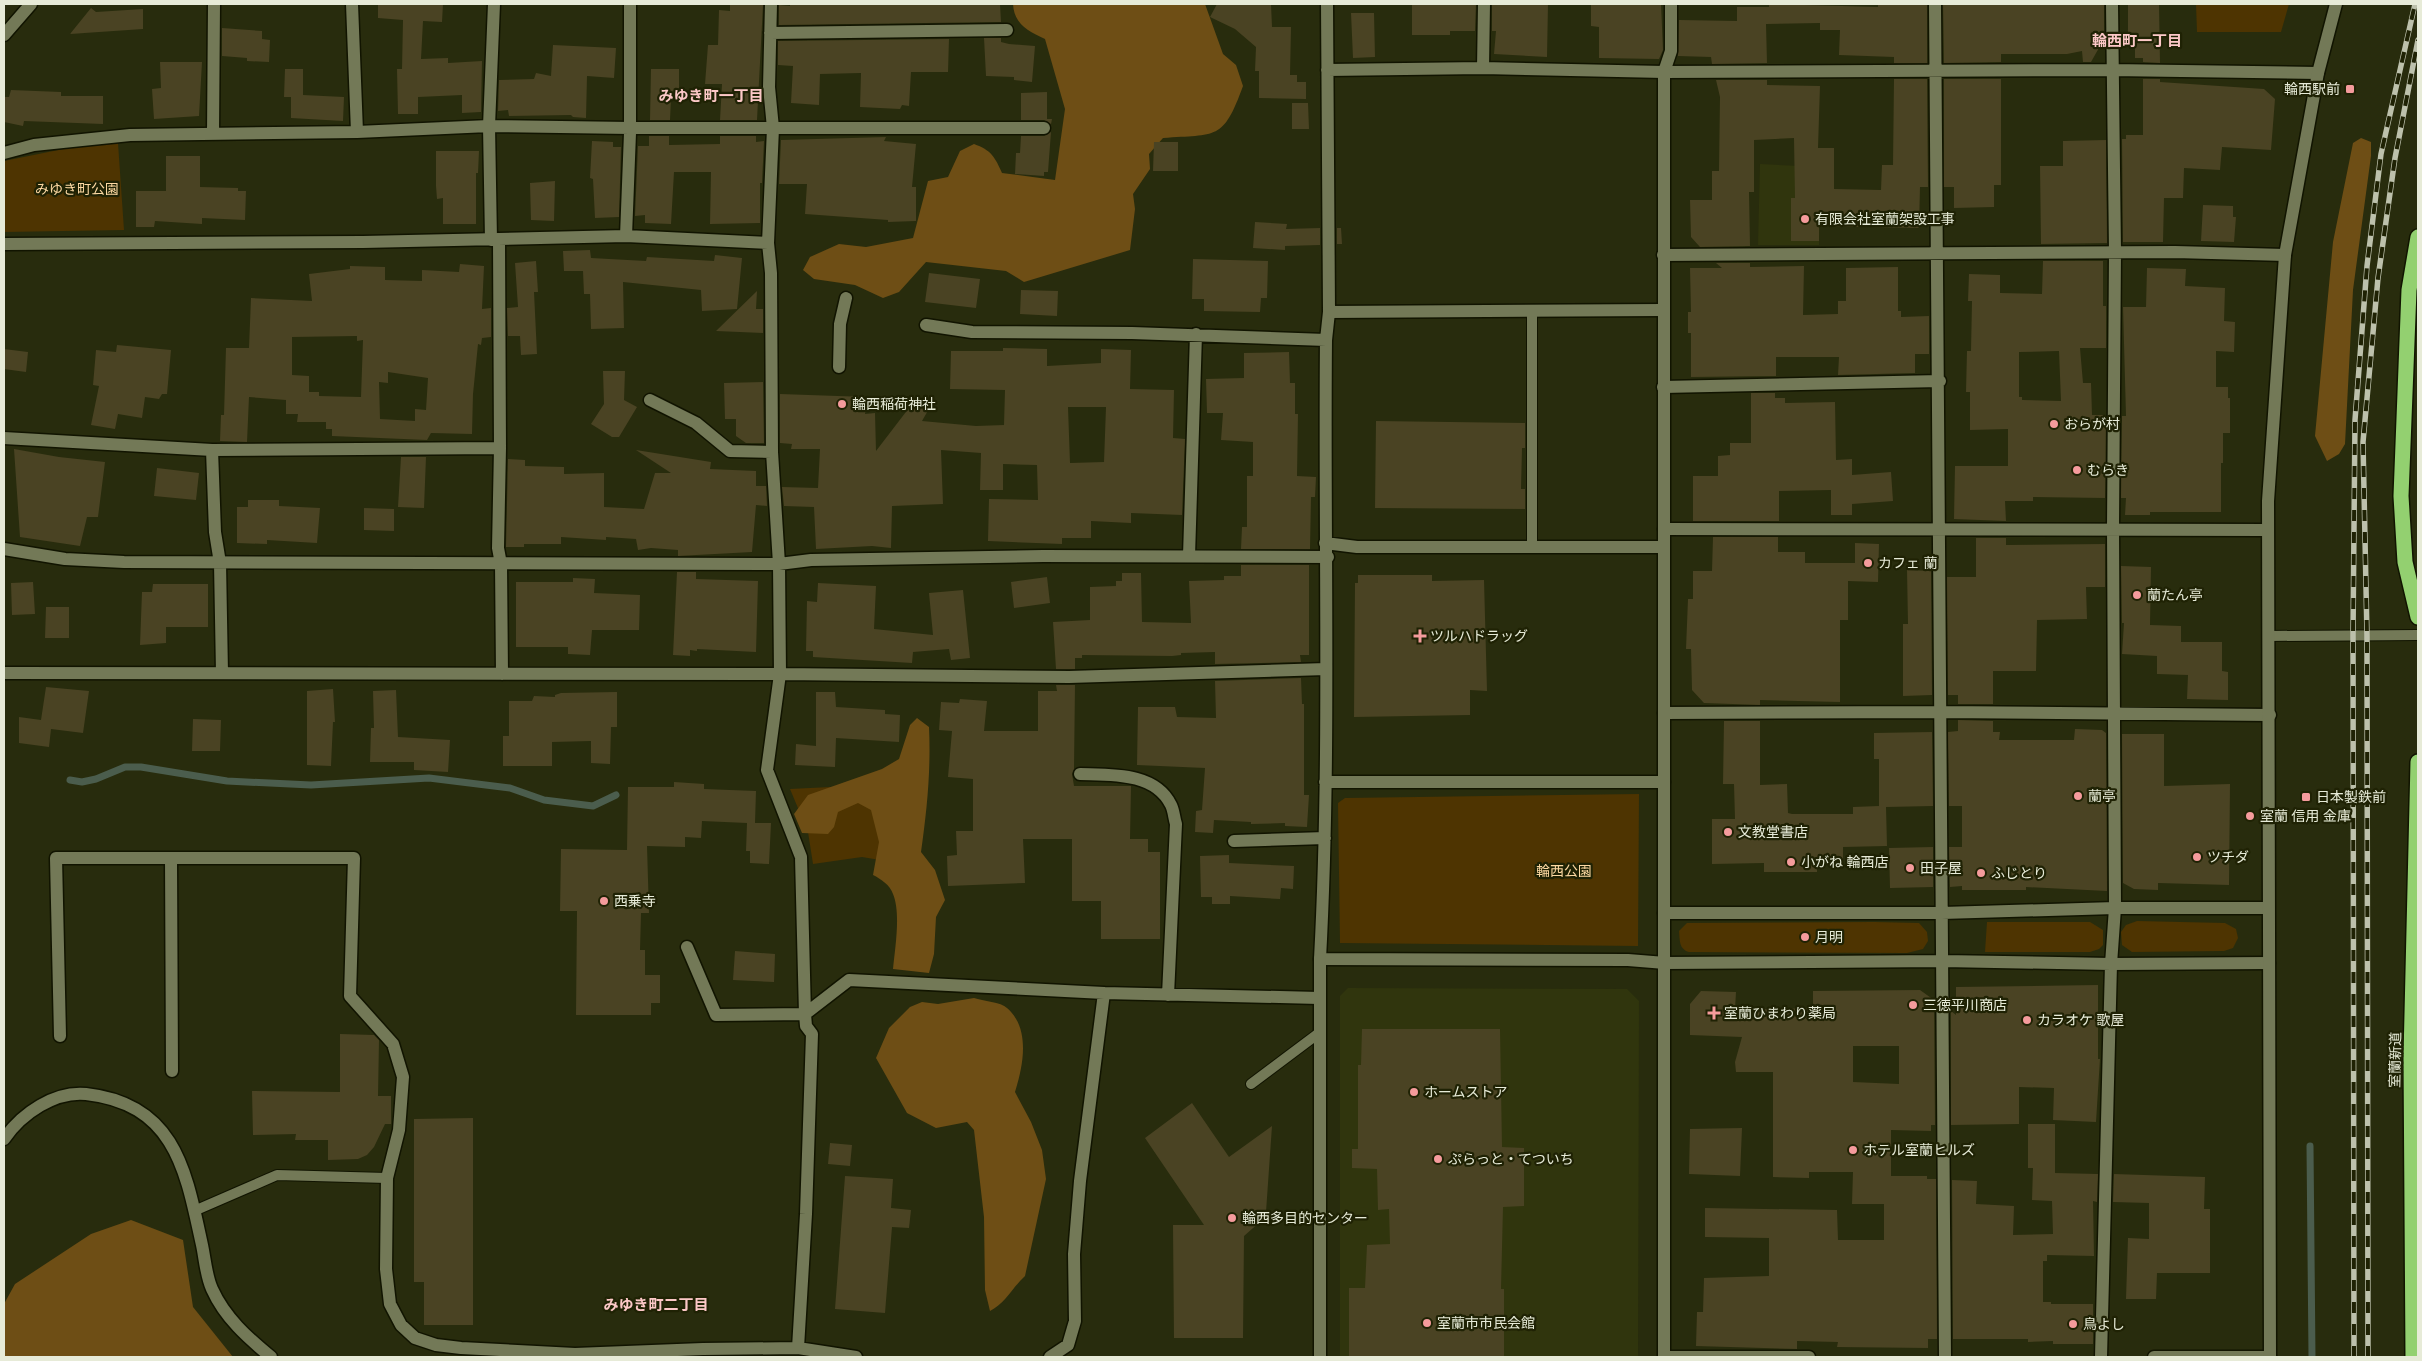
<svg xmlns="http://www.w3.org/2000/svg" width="2422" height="1361" font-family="Roboto,'Noto Sans JP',sans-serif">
	<rect width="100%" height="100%" fill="#282c0d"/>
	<path fill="#30350d" d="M1760 164 1820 167 1819 245H1758Z
		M1348 988 1627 989 1639 1001 1638 1357H1340V996Z"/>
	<path fill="#4e3401" d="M2196 4H2289L2281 32H2197Z
		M118 143 124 230 4 232V161L83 145Z
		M891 784 898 863 862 857 813 864 808 832 790 789Z
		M1639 794 1638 946 1340 943 1338 803 1345 798Z
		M2137 921 2225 923 2236 929 2238 938 2233 948 2224 951 2132 952 2122 945 2121 932 2126 925Z
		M1874 922 1919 923 1927 932 1928 941 1923 949 1907 953 1689 952C1679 949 1680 941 1679 931L1687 923Z
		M1987 922H2090L2103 930V945L2099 949 2090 952H1985Z"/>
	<path fill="#6e4e15" d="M1013 4H1205L1223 54 1236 65 1243 86C1223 141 1217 134 1163 138L1149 154 1150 169 1133 194 1135 209 1130 250 1024 282 1006 271 926 262 899 292 883 298 855 285 814 279 803 270 810 257 839 244 866 247 913 238 928 181 948 177 960 151 974 144C991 150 995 157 1002 173L1055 180 1065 109 1045 39C1028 31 1014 24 1013 4Z
		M2361 138 2371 142V156L2353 290 2345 444 2339 454 2327 461 2315 436 2333 242 2353 143Z
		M917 718 929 727C931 770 927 810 921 852L935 870 945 900 936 917 934 954 929 973 893 969C895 948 901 913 893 894 890 885 881 879 873 875L879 842 871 810 858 803 838 812 834 827 828 834 802 833 794 814 808 795 882 769 899 759 910 725Z
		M974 998C983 1001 1001 1002 1007 1008 1031 1029 1023 1066 1015 1092L1031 1122 1042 1150 1046 1179 1025 1276C1012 1288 1006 1303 990 1311L985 1290 984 1217 974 1130 967 1122 936 1128 907 1113 876 1058 889 1028 910 1007 922 1002 938 1004Z
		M131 1220 183 1240 193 1307 233 1357H4V1304L15 1284 91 1234Z"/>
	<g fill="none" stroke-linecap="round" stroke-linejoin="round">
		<path stroke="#4b5d4d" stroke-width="7" d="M70 780 82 782 96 779 125 767H141L227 781 311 785 429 778 510 788 544 800 593 806 616 795
			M2310 1146 2312 1357"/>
	</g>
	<path fill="#4a4323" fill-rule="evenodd" d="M378 4H443L442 22 423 21 421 59 448 58V63L482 61 481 112 462 113V95L418 97V114H398L397 69H402L403 20 378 18Z
		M730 4 763 5 757 120H720L722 84H705L708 45H718L719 10 730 11Z
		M790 4H1000L1001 22 779 25V5L790 6Z
		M1217 4H1271L1272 27H1291L1290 75H1297V82H1306V99L1259 98V71H1255L1256 47 1235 29 1210 17Z
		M1412 4H1476L1475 31H1450V35H1412Z
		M1492 4H1548L1547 57 1494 54 1496 31H1492Z
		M1591 4H1661L1663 50 1659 59 1599 58V27L1591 26Z
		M1769 4 1878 7V4H1927V63H1894V57L1839 55 1840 30H1820V23L1766 24 1767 63 1712 64 1711 57 1678 56 1679 20 1737 21V7H1769Z
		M1943 4H2104V39L2091 62H2083L2082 51 2067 54H2001V62L1944 63Z
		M2128 4H2159L2160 63 2143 62V58H2135V46H2128Z
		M91 8 96 12 143 9V29L70 34Z
		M1351 13H1374L1375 57 1353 58Z
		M222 28 262 31V39L270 40 269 62 247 61V58L222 56Z
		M984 38H1001V42L1009 44 1035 46 1032 82 1014 80V77L986 76Z
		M949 39 948 72H911L909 106 902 105 900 109 860 107 861 73 820 74 819 105 791 103 793 66 778 65V41Z
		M553 45 616 48 614 78 587 76 586 118 573 117 571 115 509 116 508 110 498 111 499 80 534 79 536 73 551 76Z
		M160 62H202L199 116 154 119 152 89 161 88Z
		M285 69H303V95L344 97 343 121 291 118V97H284Z
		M651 69H679V98H671L670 120H650Z
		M1894 79H1927L1928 187H1920L1919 228 1819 226V241H1791V198H1795L1794 138 1754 140V192H1749L1750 246 1700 247 1691 237 1690 200H1712V171H1719L1720 97 1716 80H1767V85L1820 86 1818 148H1834V189L1881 190 1882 165H1893Z
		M1944 79H2001V185H1994V207L1954 208V187H1944Z
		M2143 79H2160V82L2264 89 2275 99 2271 150 2222 147 2220 170 2184 168 2183 198H2164L2163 242H2123L2122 139H2126V135H2143Z
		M11 90 61 92V96H103V124L24 121 23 126 4 122V97H9Z
		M1047 92V119H1052L1051 124 1044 120H1021V93Z
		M1292 103H1308L1309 129H1292Z
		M1051 132 1048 172H1044V176L1015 174 1016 153H1020L1021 136H1044Z
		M649 136H669V145L720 144V136H756V142L764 141 762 183H760V223L710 224 711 172H674L671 224 645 223V215L635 216 638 146H649Z
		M886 137 884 141 916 144 912 187H916V221L888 222V220L805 214 807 184H779L781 140Z
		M2106 140 2107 243 2041 244 2040 166H2063V141Z
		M592 141 613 142V147H621L619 217 595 218 593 179 590 178Z
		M1154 142H1178V171H1153Z
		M436 151H479L478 173H476V224H443V198L437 199 436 186Z
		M166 156H200V187L238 188V191H246L245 220 202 218V224L155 221 154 227H136V191H166Z
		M555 181 554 221 531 220 530 183Z
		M2203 205 2233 206V217H2236L2234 242 2201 241Z
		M1255 222 1287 224 1286 229 1320 228V245L1285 246V250L1253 248Z
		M1337 228H1341L1342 244H1337Z
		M590 250 591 258 646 261 647 257 714 261 715 255 742 258 737 309 702 311 701 290 623 282 624 328 591 329 590 294H584L583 271H564L563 251Z
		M1193 259 1268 261 1267 298H1261L1260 312 1204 311V299H1192Z
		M536 261 538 292H534L537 354 521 355 520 336H508L507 308 518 307 515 263Z
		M2043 261H2103V306H2106V348H2080L2083 383H2091L2092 415H2106L2105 498 2033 497V501H2005L2006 521 1954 519 1955 466H2008V429L1970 430V392H1966L1967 351H1971L1972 301H1968L1969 274 2000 275V293L2042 294ZM2059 351 2061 401 2022 400V397H2019V352Z
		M1716 263H1750V267L1804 266 1803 315 1838 314V301H1846V268L1898 267V311H1901V317L1929 316V354H1915V373L1838 375 1839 357H1776V376L1691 377V333H1688V312H1691L1690 268H1722Z
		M460 264 484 266 482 309 491 308V337L482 338 481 345 478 344 473 394 472 434 431 433 427 440 332 436V429H326V422H297L298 414H286V400L249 397 247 442 220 441 221 415H224L226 348H249L251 298 312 301 309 274 350 269V266L385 267V280L422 281V270L459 272ZM357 336V341L363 340 361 397 319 396V392H309V376L292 375V337ZM388 372 428 378 426 410 415 409V421L380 419 379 382 388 383Z
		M2147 268 2186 269 2185 286 2225 288 2224 321 2235 322 2234 352 2216 351V387H2228V398H2230V433H2223V463H2221V512H2150V515H2125L2126 498H2121L2122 416H2126L2123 307H2146Z
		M929 273 980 279 976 308 925 302Z
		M1021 290 1058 291 1057 316 1020 314Z
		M757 291 756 309H763V333L716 331Z
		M117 345 171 350 167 394H162L159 399 145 397 142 418 118 414 115 429 91 425 99 386 93 385 96 350 116 352Z
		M1003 348 1047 349V366L1101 363V349L1131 350 1130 389 1174 390 1173 438 1185 439 1182 515 1131 513V523L1091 521V538H1062V544L988 541 989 499 1038 500 1037 465 1003 464V490H980L981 453 941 450 943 504 892 506 891 548 872 546 816 549 814 507 784 506 782 487 818 488 820 449H791L792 444 780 443V394L867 397 865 414 875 413 876 451 912 404 930 407 922 421 976 426 1004 425 1005 390 950 389 951 351H1003ZM1068 407H1106L1104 462 1070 463Z
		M4 349 28 352 26 372 4 369Z
		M1289 352 1290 383H1295V414H1298L1297 476 1316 477 1315 497H1311L1310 549H1241L1242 527H1247V476H1253V442L1221 440 1223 413H1207L1206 379 1244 378V353Z
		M603 371H625L624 400 637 407 619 437H612L591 424 604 404Z
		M763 382 764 443H746L736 436V419H725L724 383Z
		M1751 393H1775V398H1785V403L1835 402 1836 460 1852 459V475L1891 472 1893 501 1852 504V515H1831V490L1779 491V521H1693V476H1718V456L1730 455V443H1751Z
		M1376 421 1525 423V448H1522L1521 489H1525V509L1375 508Z
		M14 449 59 457 105 462 98 517H87L80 546 20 537Z
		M636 450 711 462 710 469 756 471V486H766L767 506 756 505 752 552 678 556V550L651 548 638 550 636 539 606 537V540L561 537V544H524V547H506L508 459 525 460V466L564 467V474L604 473V507L644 509 655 473H671Z
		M401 457H426L424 508 398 507Z
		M157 468 199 473 196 500 154 496Z
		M248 500H279V506L320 508 317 543 267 540V544L237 543V507H248Z
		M364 508 394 509V531L364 530Z
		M1713 537H1778V552H1805V563H1855V543L1879 544 1878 582 1848 581V620H1840V702L1760 700V705L1704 703 1692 690 1691 649H1686L1688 599H1693V571H1712Z
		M1976 538H2006V545L2105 544V587H2086L2087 619 2037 620 2036 671H1993V704H1958V695H1948L1947 577H1976Z
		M1241 565H1309V655H1300L1301 662 1215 664V652L1181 653V655L1172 656 1082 655V658H1075V669H1056L1053 622 1090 620V587L1116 586V581H1122V573H1141L1142 622 1191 623 1189 581 1224 580V576H1241Z
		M2121 566 2151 567 2150 625 2181 626V642H2222V671L2228 672V700L2187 699 2188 675 2157 674V656L2122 654 2124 623H2122Z
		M1907 570 1931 571 1932 695 1903 696V624H1908Z
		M677 572H696V579L758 581 756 652 697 649V651L690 650V656L673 655Z
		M1358 575H1432V581L1484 580 1487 691 1470 690V715L1354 717 1355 583H1358Z
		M1047 577 1050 603 1014 608 1011 582Z
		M573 578 595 579 594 593 640 595 639 630H592L590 655 568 654V647H516V582H573Z
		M33 582 35 614 12 615 11 583Z
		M818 583 876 586 874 629 933 635 929 593 963 590 970 658 951 660 949 649 913 652 912 663 813 657V651H806L807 601 817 602Z
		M153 584H208V627H166V643L140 645 142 592H152Z
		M46 607H69V638H45Z
		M1301 678 1302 704H1304V795H1309L1307 827 1285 826V823L1251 824V822L1214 820 1213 833 1195 832 1196 811 1202 810 1205 768 1137 765 1138 707H1175L1177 717 1216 718 1215 681Z
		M1056 685H1075L1074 769 1072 774 1074 786H1131L1130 839H1148V852H1160V939H1101V901H1072V839H1023L1025 883 948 886 947 856 957 855 956 831H973V779L948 777 952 731 939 730 941 702 959 703 960 699 987 701 984 731H1038V691H1057Z
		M46 687 89 691 83 733 51 729 49 747 19 743V717L41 720Z
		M333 689 335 722H333L331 766 307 765V691Z
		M396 690 398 737 450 740 448 772 414 770V762H370L371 728H374L373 691Z
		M617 692V727H611L610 764 591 763V741L552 742V766H503V736H509V701H532L534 696 555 697V695L561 693Z
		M816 692H835L836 707 885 710V714L900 715 899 742 836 738 835 767 795 765 796 744 816 746Z
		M193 719 221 720 220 751H192Z
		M1958 720 1993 721V732H2000L1999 740H2074L2075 729 2102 730 2106 733 2107 891 2026 887V890H1962V886L1950 887 1949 847H1962V806H1949L1948 732 1958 731Z
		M1724 721H1760V785L1787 784 1788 813 1792 814H1853V807L1879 806V759H1874V733L1932 732 1933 806 1886 807 1887 846 1843 847V860H1817V872H1764V863L1712 864V819H1735L1734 784H1723Z
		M2122 734H2164V786L2230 784 2229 885 2158 883V890L2134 889 2123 883Z
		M674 782 704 784V789L756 791 755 823H771L769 864 750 863V851H746L747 823 702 821 701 838 685 837V847L647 846 649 913H641L640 950H645V975H660V1003H651V1015H576L577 911H560L561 849 627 850 628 787H674Z
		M1933 847V887L1890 888 1889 848Z
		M1229 855V863L1294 866 1293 889 1281 888 1280 899 1230 896V904H1212V897H1201L1200 856Z
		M735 951 775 954 774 982 733 980Z
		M2098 985V1059H2100L2096 1122 2053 1120 2054 1088 2019 1087V1124L1951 1125V1011L1956 1015V987Z
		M1920 990 1934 1000 1935 1125H1931V1131L1891 1130V1176H1927V1179H1936L1937 1339H1928V1348L1837 1347 1838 1342 1797 1341V1349L1696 1346 1697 1312H1703L1704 1278 1769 1276V1238L1705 1237V1208L1837 1210 1838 1240H1884V1204H1852L1853 1172H1809V1178L1773 1177V1072H1736L1735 1062 1742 1037 1690 1035V1004L1701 991 1736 992 1735 1010 1813 1008V991ZM1853 1046H1899V1084L1853 1082Z
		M1362 1029H1500L1502 1147 1524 1148V1206L1503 1207 1501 1289H1504V1357H1349V1288H1365L1367 1245 1390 1244 1389 1209 1378 1210 1377 1169 1352 1168V1149H1358V1065H1361Z
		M340 1034 374 1035 379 1040 378 1096H391V1124H385L374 1147 367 1155 358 1159 328 1160V1140H295L296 1134 253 1135 252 1091 340 1092Z
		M1192 1103 1229 1157 1272 1126 1266 1212 1261 1221 1244 1236 1243 1338H1174L1173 1225H1204L1145 1138Z
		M473 1118V1325H424V1282H414V1119Z
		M2028 1124H2055V1173L2098 1174 2097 1202 2093 1201 2094 1256 2047 1255V1261H2043V1302H2051V1304H2093V1344H2053V1341L2028 1342V1339H1953L1952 1180 1977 1181 1976 1204 2014 1206 2013 1235 2053 1234 2052 1201 2032 1200 2033 1168H2028Z
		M1742 1128 1740 1176 1689 1174 1690 1129Z
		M830 1143 852 1145 850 1166 828 1164Z
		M2114 1174 2205 1177 2204 1209H2210V1273H2157L2156 1299H2126L2128 1238 2149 1239V1203L2113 1202Z
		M845 1176 893 1179 891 1208 911 1210 909 1228 892 1227 885 1313 835 1309Z"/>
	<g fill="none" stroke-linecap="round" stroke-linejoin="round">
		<defs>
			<path id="lane" d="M1532 546V311
				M2269 636 2418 635
				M1251 1084 1319 1033
				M194 1211 277 1175 387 1178"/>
			<path id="street" d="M352 4 357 132
				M771 4 769 87 773 128 768 243 771 273 772 452 779 564 780 674 767 770 801 857 805 1014 806 1026 812 1034 806 1214 798 1348
				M1935 4 1945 1357
				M770 33 1007 30
				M1483 68 1484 4
				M1327 70 1483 68 1664 72 2111 70 2318 73
				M1664 72 1671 51V4
				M213 134 214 4
				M4 153 34 145 130 135 357 132 489 126 630 128H1044
				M626 236 630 133V4
				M491 240 489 126 494 4
				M499 240 500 448 498 548 501 564 502 674
				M4 244 363 242 626 236 768 243
				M1663 255 2175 252 2285 255
				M1329 312 1663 310
				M926 325 972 332 1132 333 1326 340 1329 312 1327 4
				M1326 340C1324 546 1331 753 1320 959L1628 960 1665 963 1943 961 2111 964 2269 963
				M839 367 840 324 846 298
				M1663 387 1940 381
				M650 400 696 423 730 451 772 452
				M4 438 212 450
				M1664 529 2267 530
				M1325 543 1357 547H1663
				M4 549 65 559 124 562 779 564 811 560 1043 556 1328 557
				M1189 556 1196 334
				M4 673 780 674 1069 677 1326 669
				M222 673 220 563 215 532 212 450 500 448
				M1664 713 1941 712 2270 715
				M1080 774C1111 775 1155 772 1171 805 1174 811 1174 818 1176 824L1168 995
				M1325 782H1664
				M1234 841 1325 838
				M171 858 172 1071
				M1664 913H1942L2115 908H2268
				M687 947 716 1015 805 1014 849 980 1104 993 1319 998
				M60 1036 56 858H354L350 996 393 1044 403 1077 399 1130 387 1178 386 1269 390 1304 401 1325 415 1338 436 1345 461 1348 575 1354 703 1349 798 1348 856 1357
				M4 1139C22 1113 55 1091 86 1094 176 1104 186 1172 202 1245 205 1259 206 1276 212 1289 225 1318 248 1338 271 1357
				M1050 1357 1068 1345 1075 1321 1074 1254 1080 1181 1104 993
				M1664 1357H1809
				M2101 1357 2111 964 2115 908 2113 528 2115 252 2112 4
				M2154 1357H2270"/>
			<path id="secondary" d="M4 35 31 4
				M1320 959V1357
				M1664 1357V72
				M2270 1357 2268 501 2285 255 2318 73 2336 4"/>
			<path id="highway" d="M2418 237 2409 290 2401 496 2405 562 2418 617
				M2413 1357 2411 1056 2418 762"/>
		</defs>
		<use href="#lane" stroke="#111400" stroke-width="12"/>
		<use href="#street" stroke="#111400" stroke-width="15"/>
		<use href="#secondary" stroke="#111400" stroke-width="15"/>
		<use href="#highway" stroke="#111400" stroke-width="18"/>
		<use href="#lane" stroke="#737957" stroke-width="10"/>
		<use href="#street" stroke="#737957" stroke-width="12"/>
		<use href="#secondary" stroke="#737957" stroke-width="12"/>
		<use href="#highway" stroke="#93d070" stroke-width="15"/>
		<defs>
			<path id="rail" d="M2354 1357 2353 635 2355 420 2367 266 2381 154 2415 4
				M2368 1357 2367 636 2363 442 2378 278 2395 158 2418 40"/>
		</defs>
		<use href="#rail" stroke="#bdc1ac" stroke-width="5.5"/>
		<use href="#rail" stroke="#1f2204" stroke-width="4" stroke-dasharray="11" stroke-linecap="butt"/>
	</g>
	<g fill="#f59b9c" stroke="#1f2204" stroke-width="2">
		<rect x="2345" y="84" width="10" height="10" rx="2.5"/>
		<circle cx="1805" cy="219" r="5"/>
		<circle cx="842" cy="404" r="5"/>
		<circle cx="2054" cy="424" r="5"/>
		<circle cx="2077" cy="470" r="5"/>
		<circle cx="1868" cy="563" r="5"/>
		<circle cx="2137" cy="595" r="5"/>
		<path d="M1417.5 628.5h5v5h5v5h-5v5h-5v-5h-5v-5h5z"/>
		<circle cx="2078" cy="796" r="5"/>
		<rect x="2301" y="792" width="10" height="10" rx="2.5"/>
		<circle cx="2250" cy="816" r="5"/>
		<circle cx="1728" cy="832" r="5"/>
		<circle cx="2197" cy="857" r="5"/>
		<circle cx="1791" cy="862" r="5"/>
		<circle cx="1910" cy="868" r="5"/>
		<circle cx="1981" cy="873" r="5"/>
		<circle cx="604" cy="901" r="5"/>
		<circle cx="1805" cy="937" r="5"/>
		<circle cx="1913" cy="1005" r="5"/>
		<path d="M1711.5 1005.5h5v5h5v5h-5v5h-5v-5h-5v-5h5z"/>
		<circle cx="2027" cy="1020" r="5"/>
		<circle cx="1414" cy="1092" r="5"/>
		<circle cx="1853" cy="1150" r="5"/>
		<circle cx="1438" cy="1159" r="5"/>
		<circle cx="1232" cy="1218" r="5"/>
		<circle cx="1427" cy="1323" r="5"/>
		<circle cx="2073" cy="1324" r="5"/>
	</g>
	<g text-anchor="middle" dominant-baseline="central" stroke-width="4.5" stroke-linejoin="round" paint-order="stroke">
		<g font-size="14" fill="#e7ebd8" stroke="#1f2204" text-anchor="start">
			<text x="2340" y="89" text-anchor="end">輪西駅前</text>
			<text x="1815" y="219">有限会社室蘭架設工事</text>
			<text x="852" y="404">輪西稲荷神社</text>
			<text x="2064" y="424">おらが村</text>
			<text x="2087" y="470">むらき</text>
			<text x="1878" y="563">カフェ 蘭</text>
			<text x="2147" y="595">蘭たん亭</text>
			<text x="1430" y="636">ツルハドラッグ</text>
			<text x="2088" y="796">蘭亭</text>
			<text x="2316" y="797">日本製鉄前</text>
			<text x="2260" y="816">室蘭 信用 金庫</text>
			<text x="1738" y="832">文教堂書店</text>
			<text x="2207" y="857">ツチダ</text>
			<text x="1801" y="862">小がね 輪西店</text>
			<text x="1920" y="868">田子屋</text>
			<text x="1991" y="873">ふじとり</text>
			<text x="614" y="901">西乗寺</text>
			<text x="1815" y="937">月明</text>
			<text x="1923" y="1005">三徳平川商店</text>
			<text x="1724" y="1013">室蘭ひまわり薬局</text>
			<text x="2037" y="1020">カラオケ 歌屋</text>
			<text x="1424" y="1092">ホームストア</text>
			<text x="1863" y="1150">ホテル室蘭ヒルズ</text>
			<text x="1448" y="1159">ぷらっと・てついち</text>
			<text x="1242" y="1218">輪西多目的センター</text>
			<text x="1437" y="1323">室蘭市市民会館</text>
			<text x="2083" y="1324">鳥よし</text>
		</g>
		<g font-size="14" fill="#fcd8a2" stroke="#1f2204">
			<text x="77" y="189">みゆき町公園</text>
			<text x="1564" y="871">輪西公園</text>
		</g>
		<g font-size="14" fill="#e7ebd8" stroke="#1f2204">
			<text transform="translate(2395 1060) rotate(-89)">室蘭新道</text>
		</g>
		<g font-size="15" font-weight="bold" fill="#fcc8c7" stroke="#1f2204">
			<text x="2137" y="41">輪西町一丁目</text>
			<text x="711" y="96">みゆき町一丁目</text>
			<text x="656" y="1305">みゆき町二丁目</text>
		</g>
	</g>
	<rect width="2422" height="1361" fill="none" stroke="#e7ebd8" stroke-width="10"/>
</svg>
